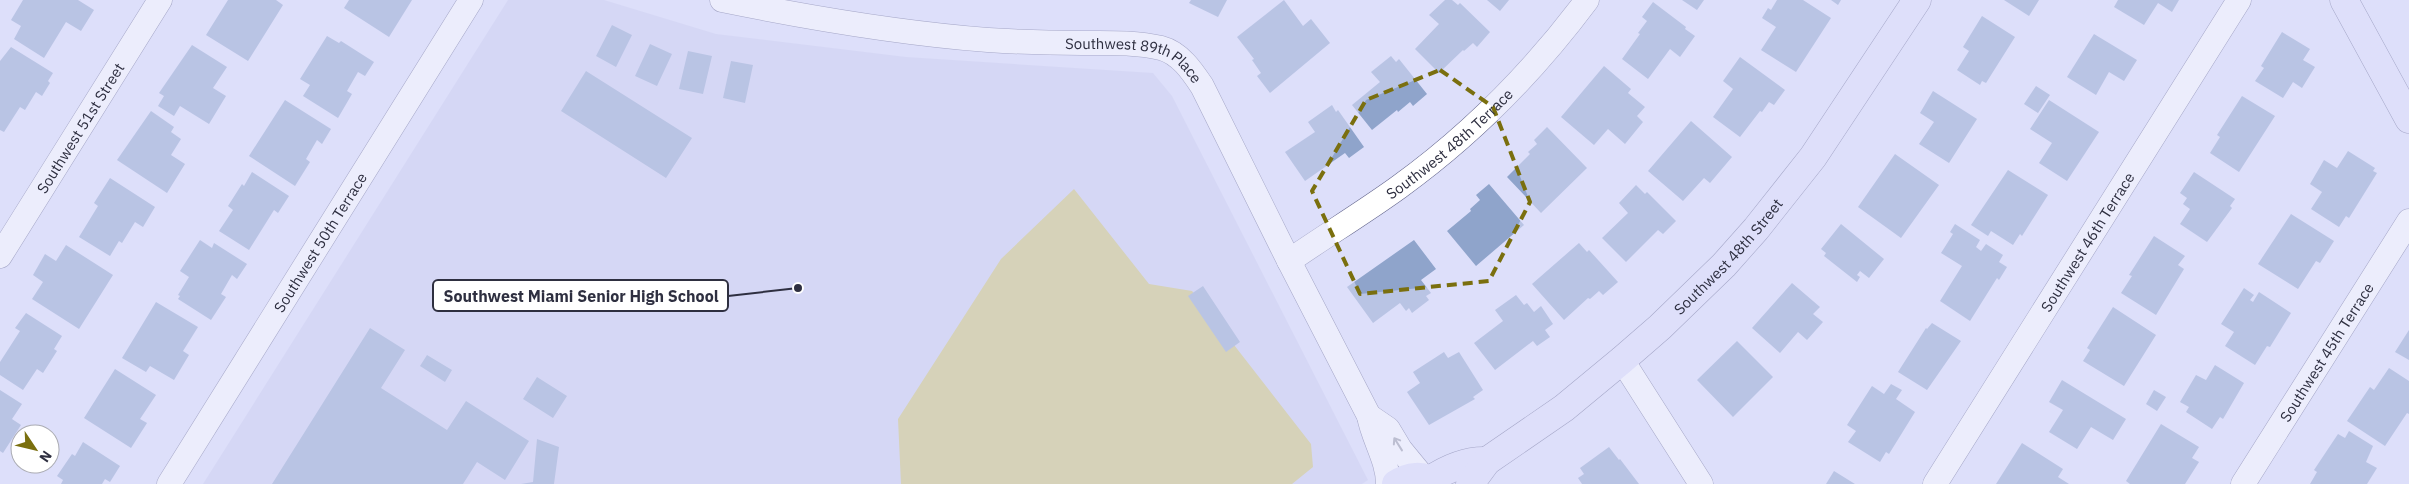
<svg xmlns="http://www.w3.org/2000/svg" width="2409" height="484" font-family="'IBM Plex Sans',sans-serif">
	<rect width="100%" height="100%" fill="#dddffa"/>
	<path fill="#cdcfef" d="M508 0H604L716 34 906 57 1153 73 1172 96 1368 480 1362 484H203Z"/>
	<path fill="#cec36a" d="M1074 189 1149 284 1192 291 1311 444 1313 467 1292 484H901L898 419 1001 259Z"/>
	<path fill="#8fa4cb" d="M23 0H78L94 10 81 31 66 22 44 58 14 39 21 26 11 20Z
		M228 0H276L283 5 248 61 206 35Z
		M349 0H412L389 37 344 8Z
		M1191 0H1227L1218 17 1189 3Z
		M1284 0 1303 26 1311 19 1330 43 1270 93 1257 76 1261 73 1252 60 1254 59 1237 37Z
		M1445 0H1452L1458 5 1460 3 1490 32 1477 47 1473 43 1464 51 1463 50 1439 73 1415 49 1439 24 1429 15Z
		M1487 0H1509L1500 11Z
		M1682 0H1704L1697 10Z
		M1777 0H1803L1831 18 1796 72 1761 50 1776 27 1762 18 1768 8 1771 10Z
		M1831 0H1841L1838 5Z
		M2004 0H2039L2029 16Z
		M2118 0H2179L2172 12 2158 3 2144 25 2114 7Z
		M1653 2 1686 27 1685 29 1695 36 1680 57 1670 49 1648 79 1622 59 1640 34 1638 33 1647 21 1642 17Z
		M1982 16 2015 37 1986 83 1982 81 1980 85 1957 70 1969 51 1963 47Z
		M612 25 632 35 616 67 596 56Z
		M2282 32 2310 49 2303 60 2315 67 2302 88 2293 82 2283 98 2255 81 2264 68 2261 66Z
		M2094 34 2137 60 2124 81 2109 72 2096 95 2067 77Z
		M327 36 339 43 341 41 374 62 365 76 358 72 347 91 352 94 338 118 303 96 310 85 300 79Z
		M650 44 672 54 657 86 635 76Z
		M192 45 227 67 213 88 226 96 209 124 180 106 174 116 158 106 164 96 159 93Z
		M11 47 53 73 48 81 50 83 42 96 36 92 25 110 20 107 4 132 0 130V61Z
		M688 51 712 56 703 94 679 89Z
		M1391 56 1396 62 1399 59 1427 94 1413 106 1410 102 1398 112 1397 110 1372 130 1352 105 1380 82 1371 72Z
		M1740 57 1785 90 1774 105 1769 102 1762 112 1760 111 1740 137 1713 117 1733 89 1723 81Z
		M731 61 753 65 745 103 723 98Z
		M1604 66 1631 89 1628 93 1645 107 1637 116 1643 122 1625 144 1608 129 1594 145 1561 117Z
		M586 71 692 138 666 178 561 111Z
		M2036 86 2050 95 2038 113 2024 104Z
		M1933 91 1977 119 1949 163 1919 144 1934 122 1920 113Z
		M2242 96 2275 116 2239 172 2210 153 2220 137 2217 135Z
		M285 100 331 129 322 144 317 140 306 159 310 162 295 186 249 156Z
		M2049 100 2099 132 2067 181 2039 163 2052 143 2030 129Z
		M1332 105 1336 112 1338 110 1364 147 1349 158 1345 153 1305 181 1285 152 1315 132 1308 122Z
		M151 111 174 127 171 132 181 139 171 155 185 164 167 193 117 160Z
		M1691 121 1732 157 1710 183 1704 178 1683 201 1648 171Z
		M1547 127 1587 168 1541 213 1507 177 1530 154 1528 152 1537 144 1534 140Z
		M2348 151 2375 168 2373 171 2377 173 2349 218 2346 216 2339 227 2311 209 2322 192 2310 184 2324 160 2337 168Z
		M1895 154 1939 185 1901 238 1858 207Z
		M2008 170 2048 195 2022 236 2020 234 2013 245 1991 231 1988 236 1971 225Z
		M252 172 289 196 278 213 274 210 249 250 219 231 233 210 228 206 242 184 244 186Z
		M2194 172 2235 199 2230 206 2232 208 2207 242 2180 224 2190 209 2183 204 2187 198 2180 193Z
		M110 178 155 207 143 227 135 222 122 243 119 241 110 256 79 237 98 206 94 203Z
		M1489 184 1524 225 1476 266 1447 231 1471 211 1470 209 1480 200 1476 195Z
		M1636 185 1645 194 1647 192 1676 221 1663 234 1658 230 1626 262 1602 238 1628 213 1619 203Z
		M2291 214 2334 241 2320 263 2316 261 2298 289 2258 264Z
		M1841 224 1884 259 1869 278 1860 271 1857 275 1860 277 1857 282 1824 256 1826 253 1821 249Z
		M1955 224 1980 240 1976 247 1981 251 1986 244 2003 255 1999 262 2007 267 1999 280 1997 278 1970 321 1940 301 1962 266 1941 253 1953 234 1950 232Z
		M2154 236 2185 256 2178 265 2184 269 2156 315 2121 293 2132 276 2129 275Z
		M200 240 212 248 214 243 247 264 237 279 232 275 221 294 226 297 211 320 178 299 180 296 178 295 189 277 180 271Z
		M1414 240 1436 269 1421 280 1431 293 1426 296 1429 300 1412 313 1409 308 1406 311 1400 303 1373 323 1347 287Z
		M1579 243 1587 252 1589 250 1618 282 1603 295 1599 291 1590 299 1588 298 1564 320 1532 284Z
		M66 245 113 275 79 329 32 299 43 282 33 275 45 254 56 261Z
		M1792 283 1820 307 1813 314 1823 322 1807 340 1798 332 1780 353 1752 328Z
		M1203 286 1240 342 1226 352 1188 296Z
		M2244 288 2254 295 2250 300 2253 302 2259 292 2291 313 2270 347 2267 346 2255 365 2225 346 2234 332 2221 324Z
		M1516 295 1524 305 1527 303 1534 312 1541 306 1553 324 1545 330 1550 337 1537 346 1533 341 1495 370 1474 343 1503 321 1495 310Z
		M156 302 198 327 183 351 189 355 174 380 150 366 146 372 122 358Z
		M2113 307 2156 335 2124 386 2083 361 2090 350 2087 348Z
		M26 313 62 336 54 349 57 351 43 373 37 369 23 390 0 375V362L20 331 15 328Z
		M1932 323 1961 341 1927 390 1898 372 1926 328 1927 329Z
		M370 328 405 350 381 388 447 430 466 401 529 441 505 480 477 462 463 484H272Z
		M2409 330V360L2395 352Z
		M1737 341 1773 377 1733 417 1697 380Z
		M1444 352 1448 358 1459 352 1483 390 1473 397 1475 399 1429 425 1407 392 1420 383 1413 372Z
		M427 355 452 370 445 382 420 366Z
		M2215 365 2244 383 2223 419 2220 417 2212 429 2186 412 2189 407 2180 402 2196 375 2206 380Z
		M2389 368 2409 381V414L2407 413 2385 446 2347 421 2370 387 2374 390Z
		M115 369 156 395 140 419 147 423 131 448 84 418Z
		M537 377 567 396 553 418 523 399Z
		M2062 380 2126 419 2113 440 2091 427 2077 449 2049 432 2063 410 2049 402Z
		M1891 384 1902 390 1896 399 1915 412 1889 454 1886 452 1880 462 1848 442 1856 431 1847 425 1872 386 1884 394Z
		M0 390 22 404 12 419 21 425 3 453 0 451Z
		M2154 390 2166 397 2157 411 2146 404Z
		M2161 424 2199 447 2192 458 2199 462 2185 484H2130L2126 481Z
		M2349 431 2373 446 2366 462 2377 468 2367 484H2310L2317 472 2314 470 2338 434 2345 438Z
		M537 439 559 447 554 484H521L533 482Z
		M83 442 120 466 110 482 105 479 102 484H61L63 480 57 476 72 454 75 456Z
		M2022 443 2063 469 2058 477 2069 484H1996Z
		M1609 447 1619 460 1620 459 1639 484H1582L1578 478 1584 474 1580 468Z
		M1834 471 1855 484H1826Z"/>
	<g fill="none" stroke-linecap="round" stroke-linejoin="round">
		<defs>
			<g id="street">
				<path id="s1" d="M722 0C810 18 898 33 988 40 1019 42 1050 43 1082 43 1108 43 1136 42 1161 48 1180 53 1192 71 1202 86L1289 261 1369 416C1373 439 1388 460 1388 484"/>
				<path id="s2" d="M0 256 160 0"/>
				<path id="s3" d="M1289 261C1325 236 1363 213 1399 187 1471 135 1534 71 1587 0"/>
				<path d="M1622 360 1701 484"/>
				<path d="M1369 416 1388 429 1400 449 1423 477"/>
				<path id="s4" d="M169 484 471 0"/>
				<path id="s5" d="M1935 484 2239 0"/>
				<path id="s6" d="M2243 484 2409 221"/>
			</g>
			<g id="secondary">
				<path d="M2344 0 2409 119"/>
				<path d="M1430 480C1448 468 1466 460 1487 461"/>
				<path d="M1396 484C1408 476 1424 473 1435 484"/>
				<path id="s7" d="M1470 484 1487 461 1564 408 1622 360 1660 327 1724 265 1756 229 1813 157 1917 0"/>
			</g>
		</defs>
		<use href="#street" stroke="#63658c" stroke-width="25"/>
		<use href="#secondary" stroke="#63658c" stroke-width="29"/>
		<use href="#street" stroke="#fff" stroke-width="24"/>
		<use href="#secondary" stroke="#dfdffb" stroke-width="28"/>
	</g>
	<defs><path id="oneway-shaft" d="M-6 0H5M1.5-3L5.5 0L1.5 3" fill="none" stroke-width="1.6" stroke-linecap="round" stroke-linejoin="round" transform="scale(1.25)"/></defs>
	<use stroke="#9697a0" href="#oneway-shaft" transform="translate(1398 444) rotate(-122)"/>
	<path d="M0 0H2409V484H0ZM1440 70 1493 107 1530 202 1489 281 1360 294 1312 191 1366 100Z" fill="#dddffa" fill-opacity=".55" fill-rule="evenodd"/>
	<path fill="none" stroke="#7a6f0e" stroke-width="4" stroke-dasharray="10 6" stroke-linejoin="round" d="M1440 70 1493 107 1530 202 1489 281 1360 294 1312 191 1366 100Z"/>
	<g text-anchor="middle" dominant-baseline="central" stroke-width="4" stroke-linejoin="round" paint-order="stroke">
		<g font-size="15" fill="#2e2f40" stroke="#fff">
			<text stroke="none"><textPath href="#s1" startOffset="420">Southwest 89th Place</textPath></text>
			<text stroke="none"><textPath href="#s2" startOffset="151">Southwest 51st Street</textPath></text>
			<text stroke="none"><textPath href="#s3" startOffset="199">Southwest 48th Terrace</textPath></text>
			<text stroke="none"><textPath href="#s4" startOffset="285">Southwest 50th Terrace</textPath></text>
			<text stroke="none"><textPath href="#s5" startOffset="286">Southwest 46th Terrace</textPath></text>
			<text stroke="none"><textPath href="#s7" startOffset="346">Southwest 48th Street</textPath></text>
			<text stroke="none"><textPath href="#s6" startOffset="156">Southwest 45th Terrace</textPath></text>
		</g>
	</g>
	<path fill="none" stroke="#2e2f40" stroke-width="2" d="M798 288L728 296"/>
	<circle fill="#2e2f40" stroke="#fff" stroke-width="2" cx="798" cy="288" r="5"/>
	<rect fill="#fff" stroke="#2e2f40" stroke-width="2" x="433" y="280" width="295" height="31" rx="5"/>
	<g font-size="16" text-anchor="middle" font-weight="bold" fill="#2e2f40">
		<text x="581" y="302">Southwest Miami Senior High School</text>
	</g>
	<g transform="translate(35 449) rotate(125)"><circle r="24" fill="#ffffff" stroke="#abacb3"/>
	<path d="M0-4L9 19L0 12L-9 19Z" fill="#7a6f0e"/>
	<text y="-8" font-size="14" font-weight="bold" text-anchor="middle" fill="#2e2f40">N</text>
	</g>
</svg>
